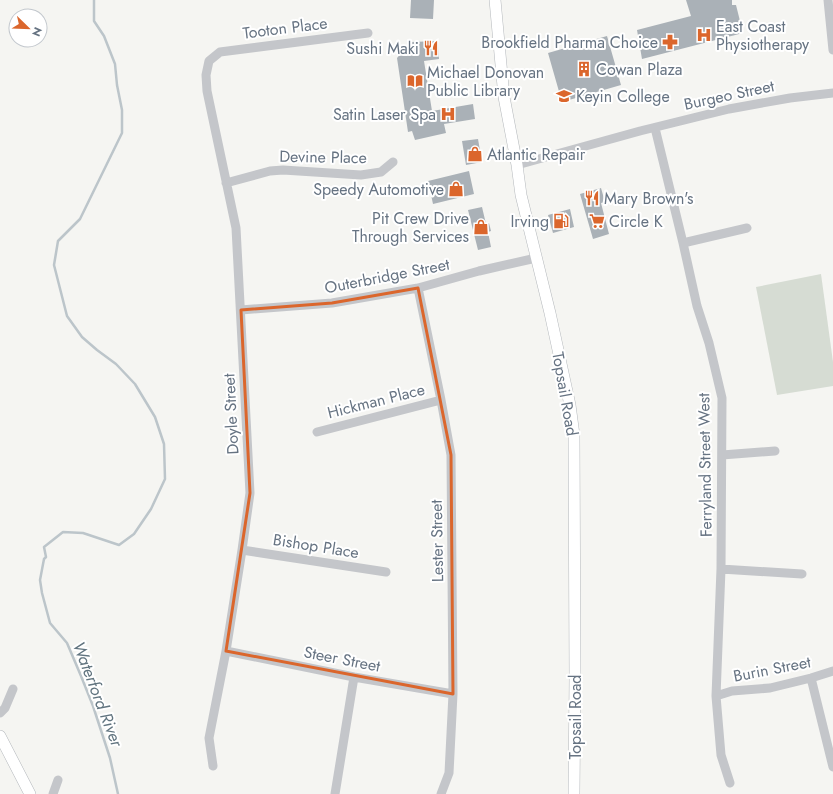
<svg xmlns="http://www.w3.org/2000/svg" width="833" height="794" font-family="Jost,sans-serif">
	<rect width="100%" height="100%" fill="#f5f5f2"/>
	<path fill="#d6dcd3" d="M821 274 833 362V386L777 395 756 287Z"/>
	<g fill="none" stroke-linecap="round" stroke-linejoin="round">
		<path stroke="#bcc5ca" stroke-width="2.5" d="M94 0V21L104 36 115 64 117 85 122 110V133L80 219 58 241 54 265 67 316 82 337 97 350 116 364 135 384 155 417 164 444 165 479 151 509 134 534 119 545 83 533 63 532 44 547 46 557 44 559 40 580 42 593 50 623 67 643 81 676 93 706 110 758 118 794"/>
	</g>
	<path fill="#aab1b7" d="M411 0H434L433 19 410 18Z
		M686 0H732V5H736L743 33 642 59 637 30 691 16Z
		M607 36 621 85 562 102 548 53Z
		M438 41 439 59 424 61 432 111 473 104 475 119 444 124 446 133 415 140 412 131 408 132 397 58 411 42Z
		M478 139 482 162 466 165 462 141Z
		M469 171 474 194 433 204 428 181Z
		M601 188 605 202 601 203 609 234 593 239 580 194Z
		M482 207 486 224 489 223 491 231 488 232 491 247 478 250 468 210Z
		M570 209 574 227 553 233 548 215Z"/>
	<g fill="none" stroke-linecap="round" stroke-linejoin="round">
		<defs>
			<path id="major" d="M495 0 504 97 517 165 521 195 550 313 570 405 574 435 575 677 574 794
				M0 736 30 794"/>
		</defs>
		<use href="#major" stroke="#b4b8bc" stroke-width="12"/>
		<path stroke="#c4c6ca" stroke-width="9" d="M828 0 833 50
			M655 128 683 243 697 306 709 343 722 398 721 569 716 696 721 755 730 783
			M517 165 640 131 729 109 790 98 833 93
			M226 183 270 171 283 170 361 175 381 172 393 162
			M683 243 747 228
			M418 288 441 400 451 455 453 694 449 773 441 794
			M241 310 332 303 418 288 479 271 536 258
			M317 432 441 400
			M722 455 775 451
			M242 550 386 572
			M721 569 802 574
			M226 651 354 677 453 694
			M811 678 833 767
			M716 696 732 691 770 688 811 678 833 671
			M0 713 5 708 13 689
			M213 766 209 738 226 651 242 550 250 493 236 228 207 91 206 75 209 61 220 52 368 33
			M53 794 58 780
			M335 794 354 677"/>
		<use href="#major" stroke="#fff" stroke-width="11"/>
	</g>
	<path fill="none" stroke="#db662c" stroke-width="3" stroke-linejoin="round" d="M418 288 451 455 453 694 226 651 250 493 241 310 332 303Z"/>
	<defs>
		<symbol id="hospital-bare" viewBox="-9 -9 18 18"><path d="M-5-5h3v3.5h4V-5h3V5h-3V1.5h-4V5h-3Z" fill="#db662c" stroke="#fff" stroke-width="2.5" paint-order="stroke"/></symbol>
		<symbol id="pharmacy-bare" viewBox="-9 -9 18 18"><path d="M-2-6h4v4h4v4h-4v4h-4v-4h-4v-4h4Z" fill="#db662c" stroke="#fff" stroke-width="2.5" paint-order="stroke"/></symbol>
		<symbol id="restaurant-bare" viewBox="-9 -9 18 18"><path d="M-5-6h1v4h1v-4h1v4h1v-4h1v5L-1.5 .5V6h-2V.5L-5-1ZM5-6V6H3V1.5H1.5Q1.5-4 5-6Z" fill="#db662c" stroke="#fff" stroke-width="2.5" paint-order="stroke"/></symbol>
		<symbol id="building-bare" viewBox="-9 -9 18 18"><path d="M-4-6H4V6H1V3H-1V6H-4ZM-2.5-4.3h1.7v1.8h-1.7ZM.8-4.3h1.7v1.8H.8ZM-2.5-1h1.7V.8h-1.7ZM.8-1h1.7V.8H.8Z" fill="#db662c" stroke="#fff" stroke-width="2.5" paint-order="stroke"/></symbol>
		<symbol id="library-bare" viewBox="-9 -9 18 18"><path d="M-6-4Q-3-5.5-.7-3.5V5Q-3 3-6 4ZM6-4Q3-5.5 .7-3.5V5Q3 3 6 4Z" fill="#db662c" stroke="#fff" stroke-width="2.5" paint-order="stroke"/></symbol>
		<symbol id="university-bare" viewBox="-9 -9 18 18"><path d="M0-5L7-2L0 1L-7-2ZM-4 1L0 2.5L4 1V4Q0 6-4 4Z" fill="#db662c" stroke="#fff" stroke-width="2.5" paint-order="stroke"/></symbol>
		<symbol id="shop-bare" viewBox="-9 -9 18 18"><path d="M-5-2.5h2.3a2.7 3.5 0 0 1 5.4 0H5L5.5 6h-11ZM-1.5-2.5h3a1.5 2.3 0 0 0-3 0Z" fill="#db662c" stroke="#fff" stroke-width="2.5" paint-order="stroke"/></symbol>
		<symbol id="fuel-bare" viewBox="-9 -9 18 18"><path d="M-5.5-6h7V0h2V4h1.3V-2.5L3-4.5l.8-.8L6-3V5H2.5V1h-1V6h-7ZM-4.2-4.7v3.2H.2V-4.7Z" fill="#db662c" stroke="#fff" stroke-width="2.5" paint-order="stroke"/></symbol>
		<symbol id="supermarket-bare" viewBox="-9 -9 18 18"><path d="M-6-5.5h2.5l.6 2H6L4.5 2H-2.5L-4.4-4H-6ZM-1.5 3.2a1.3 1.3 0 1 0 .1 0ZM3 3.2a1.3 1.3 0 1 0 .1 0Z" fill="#db662c" stroke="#fff" stroke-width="2.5" paint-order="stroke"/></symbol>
	</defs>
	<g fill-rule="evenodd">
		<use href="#hospital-bare" x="693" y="24" width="22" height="22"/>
		<use href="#pharmacy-bare" x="659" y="31" width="22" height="22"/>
		<use href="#restaurant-bare" x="420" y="37" width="22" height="22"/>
		<use href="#building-bare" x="573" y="58" width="22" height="22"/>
		<use href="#library-bare" x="404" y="70" width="22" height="22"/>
		<use href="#university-bare" x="553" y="85" width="22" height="22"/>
		<use href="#hospital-bare" x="437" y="103" width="22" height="22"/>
		<use href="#shop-bare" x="464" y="143" width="22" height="22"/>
		<use href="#shop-bare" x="445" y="178" width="22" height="22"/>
		<use href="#restaurant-bare" x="581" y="187" width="22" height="22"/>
		<use href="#fuel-bare" x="550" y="210" width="22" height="22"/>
		<use href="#supermarket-bare" x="586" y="210" width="22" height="22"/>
		<use href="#shop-bare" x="470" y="216" width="22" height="22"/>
	</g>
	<g text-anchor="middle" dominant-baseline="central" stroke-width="4" stroke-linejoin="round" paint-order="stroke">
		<g font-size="16" fill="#667382" stroke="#fff" text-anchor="start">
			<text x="716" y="26">East Coast<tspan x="716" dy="18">Physiotherapy</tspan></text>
			<text x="658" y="42" text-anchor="end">Brookfield Pharma Choice</text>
			<text x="419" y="48" text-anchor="end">Sushi Maki</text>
			<text x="596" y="69">Cowan Plaza</text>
			<text x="427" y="72">Michael Donovan<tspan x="427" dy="18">Public Library</tspan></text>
			<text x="576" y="96">Keyin College</text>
			<text x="436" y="114" text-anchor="end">Satin Laser Spa</text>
			<text x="487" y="154">Atlantic Repair</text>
			<text x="444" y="189" text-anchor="end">Speedy Automotive</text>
			<text x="604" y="198">Mary Brown's</text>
			<text x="469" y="218" text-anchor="end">Pit Crew Drive<tspan x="469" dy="18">Through Services</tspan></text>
			<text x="549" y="221" text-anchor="end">Irving</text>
			<text x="609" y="221">Circle K</text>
		</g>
		<g font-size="16" fill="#667382" stroke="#fff">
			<text transform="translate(285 28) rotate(-7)">Tooton Place</text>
			<text transform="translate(729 95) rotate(-12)">Burgeo Street</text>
			<text transform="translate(323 157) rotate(1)">Devine Place</text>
			<text transform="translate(387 276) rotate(-11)">Outerbridge Street</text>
			<text transform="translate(565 394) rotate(80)">Topsail Road</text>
			<text transform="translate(376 401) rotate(-14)">Hickman Place</text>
			<text transform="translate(231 414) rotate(-93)">Doyle Street</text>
			<text transform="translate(705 465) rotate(-91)">Ferryland Street West</text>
			<text transform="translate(437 541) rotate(-91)">Lester Street</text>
			<text transform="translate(316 546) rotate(9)">Bishop Place</text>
			<text transform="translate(342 659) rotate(11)">Steer Street</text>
			<text transform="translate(772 669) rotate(-11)">Burin Street</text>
			<text transform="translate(575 717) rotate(-90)">Topsail Road</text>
		</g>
		<g font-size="17" font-style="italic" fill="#61747f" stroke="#fff">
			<text transform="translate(98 694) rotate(69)">Waterford River</text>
		</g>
	</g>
	<g transform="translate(28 28) rotate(113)"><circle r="19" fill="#ffffff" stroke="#c2c7cd"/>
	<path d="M0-3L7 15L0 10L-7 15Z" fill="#db662c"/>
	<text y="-6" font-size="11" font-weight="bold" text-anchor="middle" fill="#667382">N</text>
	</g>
</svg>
